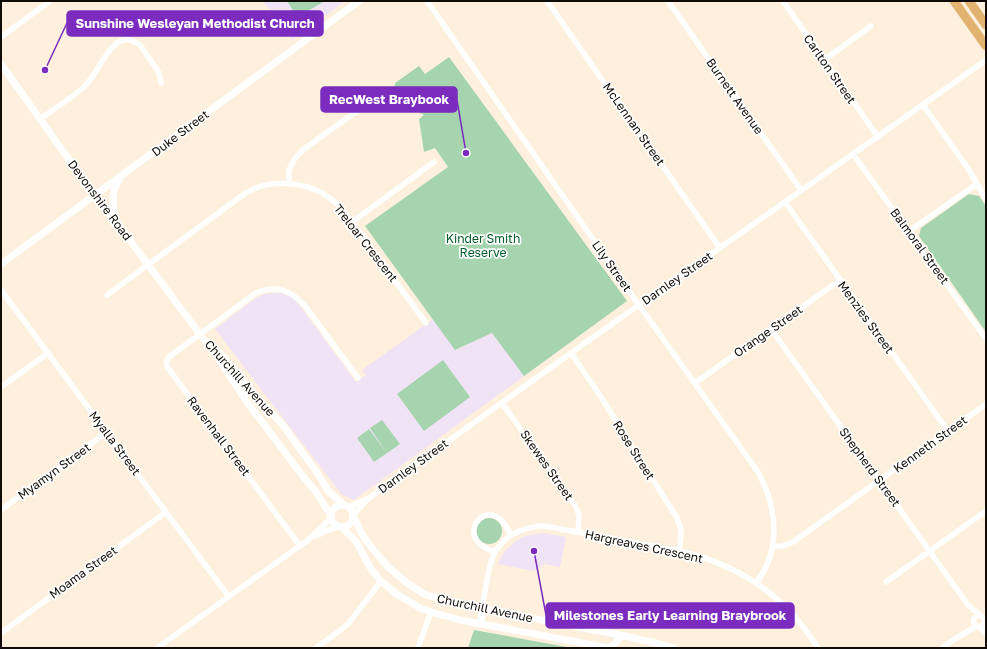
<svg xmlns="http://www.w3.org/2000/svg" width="987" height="649" font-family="'Golos Text',sans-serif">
	<rect width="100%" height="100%" fill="#fef0dd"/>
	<path fill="#f0e3f6" d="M263 1H345L292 40Z
		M272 293H281L291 297 297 302 356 382 366 375 362 370 433 319 456 350 537 311 564 347 354 500 342 495 215 329 256 298 264 294Z
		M544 533 566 537 560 567 544 564 534 571 498 564 504 552 515 542 521 538 529 535Z"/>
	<path fill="#a6d4af" d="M287 1H325L297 17Z
		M449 57 627 301 524 376 492 333 455 350 365 226 448 167 435 148 424 152 419 119 424 115 393 100 395 83 419 66 425 74Z
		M969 194 979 196 986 206V332L919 236 921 228Z
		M443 360 470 397 424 431 397 394Z
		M382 420 400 444 387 453 370 428Z
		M369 429 387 453 374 462 357 438Z
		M476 531a13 13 0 1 1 26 0a13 13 0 1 1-26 0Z
		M474 630 572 648H468Z"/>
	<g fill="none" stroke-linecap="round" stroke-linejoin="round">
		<path stroke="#fff" stroke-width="5.5" d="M427 1 634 298 758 472C777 507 782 550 756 583
			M547 1 720 248
			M668 1 801 190
			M783 1 878 137
			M1 37 50 1
			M824 60 871 26
			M923 105 969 170 986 199
			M40 119C54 109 70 99 83 88 87 84 90 80 93 76 102 62 118 26 140 45L156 68 159 73 161 83
			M853 154 986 339
			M289 183V170L295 158 304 149 385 91
			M785 202 948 431
			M352 222 434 162
			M909 231 977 184
			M1 290 229 597
			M107 295 240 197C245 194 250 190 256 188 280 179 310 183 331 199 339 205 346 213 352 222L426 323
			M771 329 968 605 980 615
			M571 353 601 397 677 518C683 530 681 538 679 551
			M695 383 840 280
			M1 387 48 353
			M502 403 575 505 579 515 578 532
			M348 507 367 499
			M1 510 107 432
			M353 515 369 498 585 343 986 60
			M316 536 328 530 338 527
			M300 546 168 368C165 363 166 360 170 356L256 293C276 284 292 291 305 306L358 378
			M773 547 783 546 793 542 986 404
			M495 552C490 550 483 548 479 543 464 528 485 505 500 519 505 523 508 530 511 535
			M886 582 986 511
			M482 608C485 593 487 574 492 559 500 537 522 526 545 526L679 551C724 561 765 583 796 618 804 627 811 638 818 648
			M973.5 621a5.5 5.5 0 1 1 11 0a5.5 5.5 0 1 1-11 0Z
			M979 627 986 633
			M1 633 166 512
			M157 648 308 540 324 525 331 518
			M316 648 342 629 349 623 381 581
			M418 648 431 612
			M942 648 958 637 977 626"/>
		<path stroke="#fff" stroke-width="7" d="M117 221C112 207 110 193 119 180
			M1 264 359 1"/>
		<path stroke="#fff" stroke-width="7" d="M1 64 87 185 102 203 220 361 247 402 302 475 316 492 331 516
			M212 345 220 353 258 399 282 424 318 474 329 492 344 505
			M331 516a11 11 0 1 1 22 0a11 11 0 1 1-22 0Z
			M353 516 363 536 368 543 387 566 407 583 424 594 453 603 620 635 656 643 674 648
			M341 527 352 537 357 543 371 569 381 581 398 595 420 608 431 612 460 620 609 648
			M481 624 482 608
			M609 648C615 644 618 642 620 635"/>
		<path stroke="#e2b370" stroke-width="9" d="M954 1 986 46
			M969 1 986 25"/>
	</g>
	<g text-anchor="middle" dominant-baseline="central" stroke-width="3.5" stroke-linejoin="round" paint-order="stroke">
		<g font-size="12" fill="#100b06" stroke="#fff">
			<text transform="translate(830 69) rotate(55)">Carlton Street</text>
			<text transform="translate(735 96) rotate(55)">Burnett Avenue</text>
			<text transform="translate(634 124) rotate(55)">McLennan Street</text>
			<text transform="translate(180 133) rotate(-37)">Duke Street</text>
			<text transform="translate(100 200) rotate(53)">Devonshire Road</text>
			<text transform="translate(366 243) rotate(52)">Treloar Crescent</text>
			<text transform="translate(920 246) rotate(54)">Balmoral Street</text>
			<text transform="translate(612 266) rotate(55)">Lily Street</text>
			<text transform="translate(677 278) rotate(-35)">Darnley Street</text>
			<text transform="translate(866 317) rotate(54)">Menzies Street</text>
			<text transform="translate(768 331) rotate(-35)">Orange Street</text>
			<text transform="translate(240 378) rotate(48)">Churchill Avenue</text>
			<text transform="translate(219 436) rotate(53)">Ravenhall Street</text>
			<text transform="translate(115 443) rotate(53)">Myalla Street</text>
			<text transform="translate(930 444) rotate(-36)">Kenneth Street</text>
			<text transform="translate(634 450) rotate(58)">Rose Street</text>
			<text transform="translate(547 465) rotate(55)">Skewes Street</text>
			<text transform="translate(413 466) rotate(-36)">Darnley Street</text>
			<text transform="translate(870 467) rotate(54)">Shepherd Street</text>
			<text transform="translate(54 471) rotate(-36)">Myamyn Street</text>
			<text transform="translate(644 546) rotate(12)">Hargreaves Crescent</text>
			<text transform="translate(83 572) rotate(-36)">Moama Street</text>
			<text transform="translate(485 608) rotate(12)">Churchill Avenue</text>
		</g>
		<g font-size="12" fill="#005b28" stroke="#fff">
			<text x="483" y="238">Kinder Smith<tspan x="483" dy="14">Reserve</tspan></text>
		</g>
	</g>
	<path fill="none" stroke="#7b2cbf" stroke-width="1.5" d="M45 70L67 23M466 153L457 100M534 551L546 615"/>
	<g fill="#7b2cbf" stroke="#fff" stroke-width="1.5">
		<circle cx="45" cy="70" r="4"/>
		<circle cx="466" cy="153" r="4"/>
		<circle cx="534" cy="551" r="4"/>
	</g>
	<g fill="#7b2cbf" stroke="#7b2cbf" stroke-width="1.5">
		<rect x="67" y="11" width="256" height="25" rx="4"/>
		<rect x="321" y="87" width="136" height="25" rx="4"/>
		<rect x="546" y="603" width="248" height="25" rx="4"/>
	</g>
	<g font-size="13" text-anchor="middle" font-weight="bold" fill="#fff">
		<text x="195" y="28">Sunshine Wesleyan Methodist Church</text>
		<text x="389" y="104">RecWest Braybook</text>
		<text x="670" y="620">Milestones Early Learning Braybrook</text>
	</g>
	<rect width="987" height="649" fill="none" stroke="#100b06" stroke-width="4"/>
</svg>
